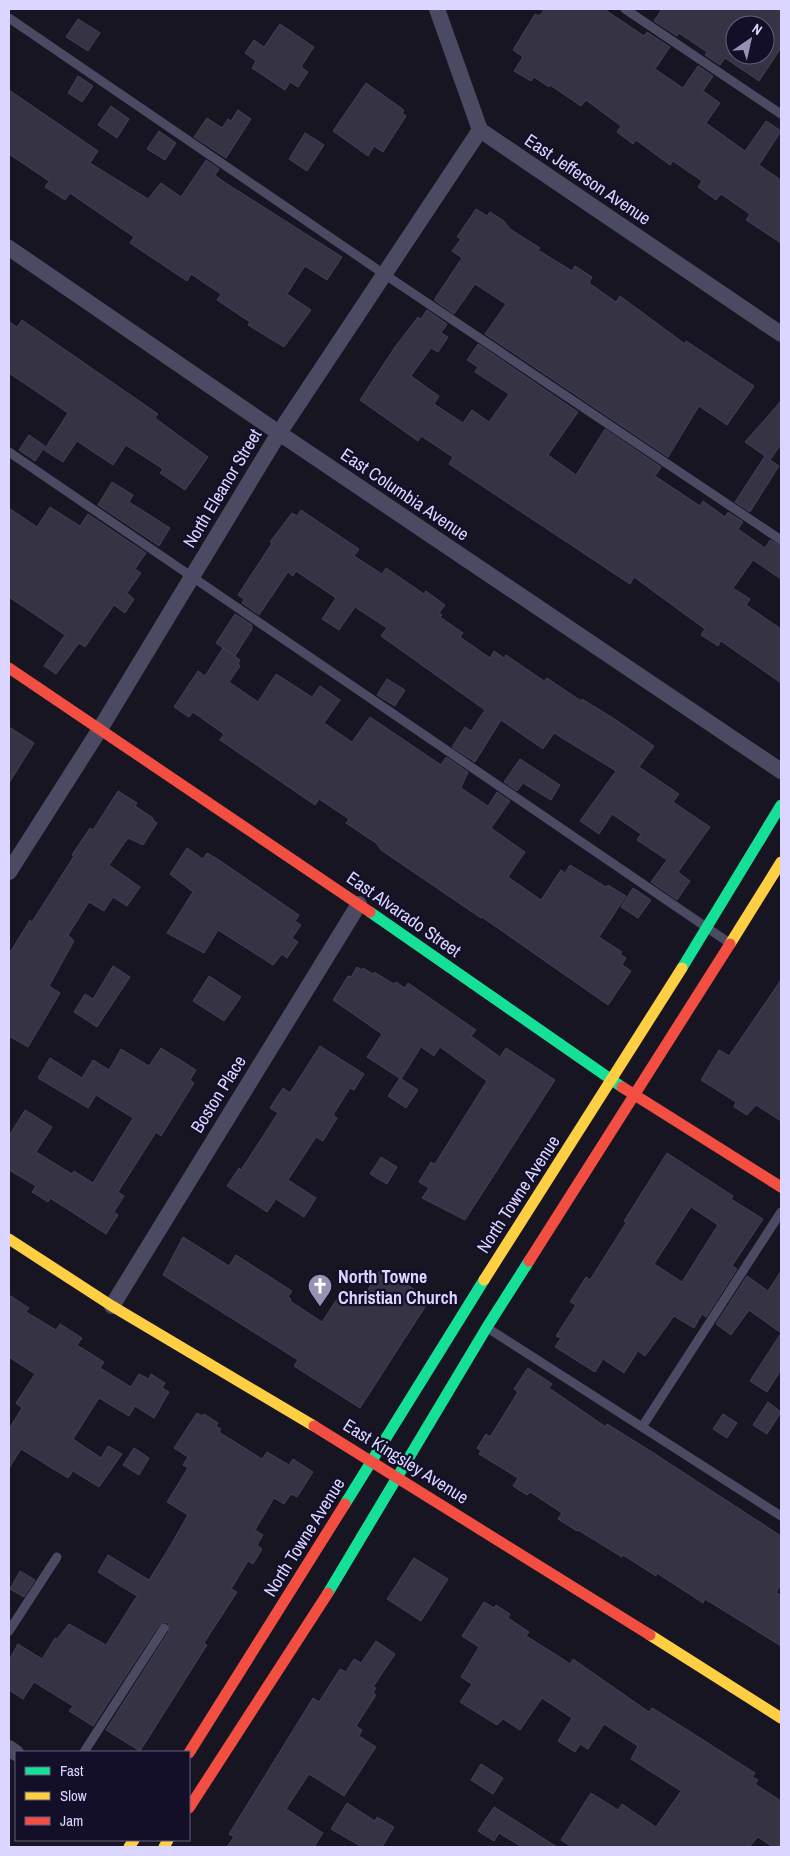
<svg xmlns="http://www.w3.org/2000/svg" width="790" height="1856" font-family="'Archivo Narrow',sans-serif">
	<rect width="100%" height="100%" fill="#171522"/>
	<path fill="#353344" stroke="#434056" fill-rule="evenodd" d="M545 9H604L644 36 647 32 670 47 655 69 683 88 698 66 713 76 703 91 720 103 706 123 745 151 766 121 781 131 759 165 781 180V243L746 220 750 214 721 194 716 200 698 187 702 181 673 161 670 165 636 140 633 144 617 132 621 126 586 100 581 106 550 85 549 87 534 77 531 81 514 71 523 57 513 50 535 14 539 16Z
		M662 9H781V48L759 81 725 58 720 65 705 55 707 52 679 33 677 36 654 21ZM735 25H765V55H735Z
		M78 19 100 33 88 51 66 37Z
		M280 24 314 47 301 67 308 72 298 87 290 82 285 90 252 68 256 61 245 53 254 40 264 47Z
		M78 76 93 86 82 102 68 93Z
		M366 83 404 110 402 113 406 116 383 152 374 146 368 156 333 131Z
		M9 90 98 151 90 163 148 199 161 183 181 197 206 160 219 169 215 175 221 180 342 257 327 280 305 266 287 294 311 310 284 347 248 325 250 322 217 300 221 294 191 274 187 281 130 243 134 237 70 193 65 200 45 187 49 181 9 154Z
		M111 106 129 119 117 138 98 125Z
		M238 110 251 119 226 158 194 137 207 118 222 128 228 119 231 121Z
		M159 131 176 143 165 160 147 149Z
		M305 133 324 145 307 171 289 159Z
		M476 209 487 216 490 212 504 221 510 229 540 248 538 250 572 271 575 266 592 277 589 283 616 302 620 296 685 344 686 341 754 386 727 425 699 406 668 457 485 334 506 304 475 284 454 314 434 300 462 258 452 251 461 239 457 237Z
		M427 310 447 324 441 333 448 337 438 352 431 348 411 376 439 396 434 404 463 423 472 410 489 422 509 394 475 372 478 367 467 360 478 344 578 412 548 455 576 475 605 429 661 467 655 476 700 506 703 501 725 517 728 512 743 522 738 529 765 548 770 540 781 546V579L753 560 733 588 750 599 746 605 781 629V683L721 641 718 646 701 635 705 629 634 577 630 584 449 464 453 457 421 436 418 441 360 400 395 347 418 317 421 319Z
		M22 320 158 414 155 418 208 457 185 490 160 473 163 469 126 445 113 465 77 441 63 462 44 450 68 413 9 373V322L17 327Z
		M781 401V444L770 460 779 466 750 512 735 502 765 456 745 442Z
		M29 435 45 446 35 461 19 450Z
		M112 482 133 495 129 502 170 528 159 546 98 505Z
		M50 507 80 526 88 514 146 553 135 569 141 573 127 593 134 599 125 613 114 605 85 647 79 643 56 674 44 666 65 635 9 597V508L37 527Z
		M301 510 359 549 354 556 382 574 386 568 424 594 426 591 445 605 439 613 442 615 440 617 463 633 460 637 490 658 494 651 504 658 506 655 544 681 547 678 581 701 582 699 613 718 654 746 639 767 679 794 673 802 710 827 678 872 690 881 677 900 651 882 667 860 637 840 641 834 612 814 599 834 580 821 616 771 554 733 543 749 501 720 475 762 452 747 465 727 471 731 485 710 381 636 387 628 355 607 339 630 322 619 336 598 296 571 293 576 288 572 259 615 242 603 244 599 238 595 272 543 270 542 292 513 297 516Z
		M235 614 252 625V629L235 656 216 643Z
		M223 648 240 660 238 664 240 666 229 682 258 702 276 674 312 697 320 686 340 700 324 723 352 742 370 717 441 765 446 757 468 772 461 788 488 806 497 792 510 801 491 828 525 852 508 877 541 900 561 870 565 873 570 865 606 887 608 885 626 896 599 937 622 952 620 954 626 958 622 965 631 971 608 1005 482 917 481 918 381 850 376 843 346 823 349 819 319 799 315 805 220 740 224 734 193 712 189 717 174 707 198 671 205 676Z
		M387 679 405 690 395 706 377 695Z
		M9 727 34 743 9 783Z
		M520 759 560 785 551 800 523 783 517 791 504 782Z
		M118 791 137 803 135 806 153 818 152 819 157 823 143 845 128 838 109 865 140 887 127 906 113 897 104 911 89 902 68 935 74 941 49 986 60 993 28 1047 9 1036V954L30 920 32 922 74 856 72 855 90 828 93 830Z
		M187 848 203 859 207 853 219 860 299 915 295 921 301 925 292 938 298 942 287 958 282 954 273 965 218 930 204 953 167 933 193 892 170 874Z
		M633 888 651 900 638 918 621 907Z
		M113 966 130 977 97 1027 74 1012 85 994 93 999Z
		M357 967 362 970 363 968 373 974 374 972 394 984 396 982 405 988 408 983 476 1030 471 1036 500 1057 506 1048 555 1080 465 1220 422 1198 429 1188 419 1182 431 1162 435 1164 487 1081 440 1047 434 1056 421 1047 401 1079 367 1057 382 1034 333 1000 348 976 351 977Z
		M209 976 241 997 224 1021 193 1001Z
		M781 980V1121L756 1105 747 1115 734 1107 736 1102 701 1080 719 1050 729 1056Z
		M320 1046 364 1074 354 1090 350 1088 333 1115 337 1118 323 1141 316 1137 288 1180 316 1198 304 1217 276 1199 267 1212 227 1186 239 1168 241 1170 278 1113 270 1108 283 1088 290 1093Z
		M161 1048 196 1070 190 1080 194 1083 161 1136 156 1132 118 1192 124 1196 114 1212 118 1215 106 1234 50 1198 48 1202 32 1192 36 1186 9 1170V1136L25 1110 52 1127 36 1152 72 1174 74 1171 93 1183 133 1118 96 1095 88 1108 38 1078 50 1058 82 1078 93 1060 109 1070 121 1049 149 1066Z
		M400 1078 418 1090 406 1108 388 1096Z
		M667 1153 733 1196 731 1199 763 1219 732 1266 737 1269 706 1317 702 1314 694 1328 674 1316 645 1356 638 1351 624 1373 603 1359 595 1372 555 1347 561 1338 556 1336 576 1305 570 1302 586 1277 590 1280 626 1223 624 1221ZM691 1207 718 1225 682 1282 654 1264Z
		M381 1157 397 1167 387 1184 370 1174Z
		M183 1237 229 1266 236 1255 292 1291 288 1297 291 1299 290 1301 322 1322 339 1296 349 1302 352 1297 360 1302 381 1269 430 1299 360 1408 294 1366 298 1360 163 1275Z
		M781 1271V1333L749 1310 731 1335 716 1324 747 1276 768 1291Z
		M9 1295 29 1308 26 1312 56 1330 60 1324 82 1338 77 1345 104 1362 100 1368 131 1387 139 1374 149 1379 151 1374 165 1383 162 1388 169 1392 154 1418 135 1406 129 1416 99 1398 73 1439 101 1458 108 1446 122 1454 99 1487 73 1471 68 1478 21 1449 9 1468V1429L22 1408 16 1403 35 1374 9 1357Z
		M781 1333V1370L767 1392 750 1381Z
		M528 1368 552 1384 549 1388 606 1427 607 1424 652 1452 781 1536V1584L776 1593 781 1595V1646L705 1599 703 1603 657 1573 656 1576 623 1555 622 1557 578 1530 577 1531 558 1519 562 1513 530 1492 527 1495 513 1486 518 1478 479 1454 481 1451 477 1448 486 1434 490 1437 518 1392 514 1389Z
		M768 1402 781 1412 767 1434 753 1425Z
		M197 1413 202 1416 204 1414 218 1423 216 1426 221 1429 219 1432 262 1459 267 1452 289 1465 293 1459 313 1472 297 1497 291 1494 284 1504 274 1498 255 1530 263 1535 257 1545 262 1549 253 1564 248 1561 231 1589 237 1592 204 1643 207 1645 140 1751 106 1730 169 1631 168 1623 164 1622 159 1625 93 1726 69 1711 73 1706 34 1682 23 1699 9 1690V1660L18 1644 42 1659 55 1638 57 1639 69 1624 106 1645 137 1596 98 1572 108 1555 149 1580 166 1553 188 1515 167 1502 188 1468 183 1465 188 1457 174 1448Z
		M723 1414 737 1423 727 1438 713 1429Z
		M134 1448 149 1458 139 1475 123 1465Z
		M414 1558 448 1579 421 1621 387 1599Z
		M20 1571 35 1580 24 1597 10 1589Z
		M484 1602 494 1608 496 1605 510 1614 508 1618 529 1632 526 1636 558 1656 570 1664 573 1659 649 1712 652 1708 659 1712 755 1773 752 1777 758 1780 755 1784 781 1801V1847H773L758 1837 749 1847H572L561 1840 591 1793 618 1810 622 1804 656 1827 681 1791 631 1759 638 1746 604 1724 588 1749 580 1744 575 1752 558 1741 572 1718 542 1698 520 1730 503 1719 497 1725 460 1702 472 1684 461 1677 479 1647 462 1636Z
		M376 1641 395 1654 373 1687 376 1688 373 1693 376 1695 356 1726 362 1730 359 1736 376 1747 344 1796 309 1774 286 1809 323 1833 314 1847H227L234 1837 229 1834 313 1698 319 1702 340 1669 346 1672 354 1659 361 1663Z
		M481 1764 503 1778 493 1794 471 1780Z
		M347 1803 375 1821 377 1817 394 1827 382 1847H362L331 1829Z
		M494 1807 557 1847H522L499 1833 494 1841 478 1831Z"/>
	<g fill="none" stroke-linecap="round" stroke-linejoin="round">
		<path stroke="#4b4a63" stroke-width="9" d="M625 9 781 114
			M9 18 384 274 781 540
			M9 452 728 942
			M489 1329 781 1516
			M642 1427 781 1212
			M9 1631 57 1557
			M84 1752 164 1628"/>
		<path stroke="#4b4a63" stroke-width="16" d="M437 9 480 130 781 334
			M9 248 279 433 781 771
			M9 872 100 729 279 433 480 130
			M112 1306 359 904
			M9 1748 16 1753"/>
		<path stroke="#16e098" stroke-width="11" d="M370 912 622 1087
			M682 968 781 805
			M345 1504 484 1280
			M328 1593 487 1327 529 1261"/>
		<path stroke="#ffcf43" stroke-width="11" d="M730 944 781 862
			M9 1239 112 1306 314 1426
			M484 1280 682 968
			M650 1635 781 1718
			M129 1847 134 1840
			M164 1847 168 1840"/>
		<path stroke="#f24e42" stroke-width="11" d="M9 668 370 912
			M622 1087 781 1187
			M529 1261 730 944
			M314 1426 650 1635
			M189 1753 345 1504
			M189 1808 328 1593"/>
	</g>
	<defs>
		<symbol id="church-pin" viewBox="-11 -11 22 30"><path d="M0 17L-7.5 6A9.5 9.5 0 1 1 7.5 6Z" fill="#9692b2" stroke="#130f28"/><path d="M-1.2-6h2.4v3.5h3.3v2.4h-3.3V6h-2.4V-.1h-3.3v-2.4h3.3Z" fill="#fff"/></symbol>
	</defs>
	<g fill-rule="evenodd">
		<use href="#church-pin" x="306" y="1272" width="28" height="38"/>
	</g>
	<g text-anchor="middle" dominant-baseline="central" stroke-width="4.5" stroke-linejoin="round" paint-order="stroke">
		<g font-size="18" fill="#dad6ff" stroke="#130f28">
			<text transform="translate(588 179) rotate(34)">East Jefferson Avenue</text>
			<text transform="translate(222 488) rotate(-59)">North Eleanor Street</text>
			<text transform="translate(405 494) rotate(34)">East Columbia Avenue</text>
			<text transform="translate(404 914) rotate(35)">East Alvarado Street</text>
			<text transform="translate(218 1094) rotate(-58)">Boston Place</text>
			<text transform="translate(518 1194) rotate(-57)">North Towne Avenue</text>
			<text transform="translate(406 1461) rotate(32)">East Kingsley Avenue</text>
			<text transform="translate(304 1537) rotate(-58)">North Towne Avenue</text>
		</g>
		<g font-size="18" font-weight="bold" fill="#dad6ff" stroke="#130f28" text-anchor="start">
			<text x="338" y="1276">North Towne<tspan x="338" dy="21">Christian Church</tspan></text>
		</g>
	</g>
	<rect width="790" height="1856" fill="none" stroke="#dad6ff" stroke-width="20"/>
	<rect x="15" y="1751" width="175" height="90" fill="#130f28" stroke="#635f7e"/>
	<rect x="25" y="1767" width="25" height="8" fill="#16e098" stroke="#635f7e"/>
	<text x="60" y="1776" font-size="15" fill="#dad6ff">Fast</text>
	<rect x="25" y="1792" width="25" height="8" fill="#ffcf43" stroke="#635f7e"/>
	<text x="60" y="1801" font-size="15" fill="#dad6ff">Slow</text>
	<rect x="25" y="1817" width="25" height="8" fill="#f24e42" stroke="#635f7e"/>
	<text x="60" y="1826" font-size="15" fill="#dad6ff">Jam</text>
	<g transform="translate(750 40) rotate(34)"><circle r="24" fill="#130f28" stroke="#635f7e"/>
	<path d="M0-4L9 19L0 12L-9 19Z" fill="#9692b2"/>
	<text y="-8" font-size="14" font-weight="bold" text-anchor="middle" fill="#dad6ff">N</text>
	</g>
</svg>
